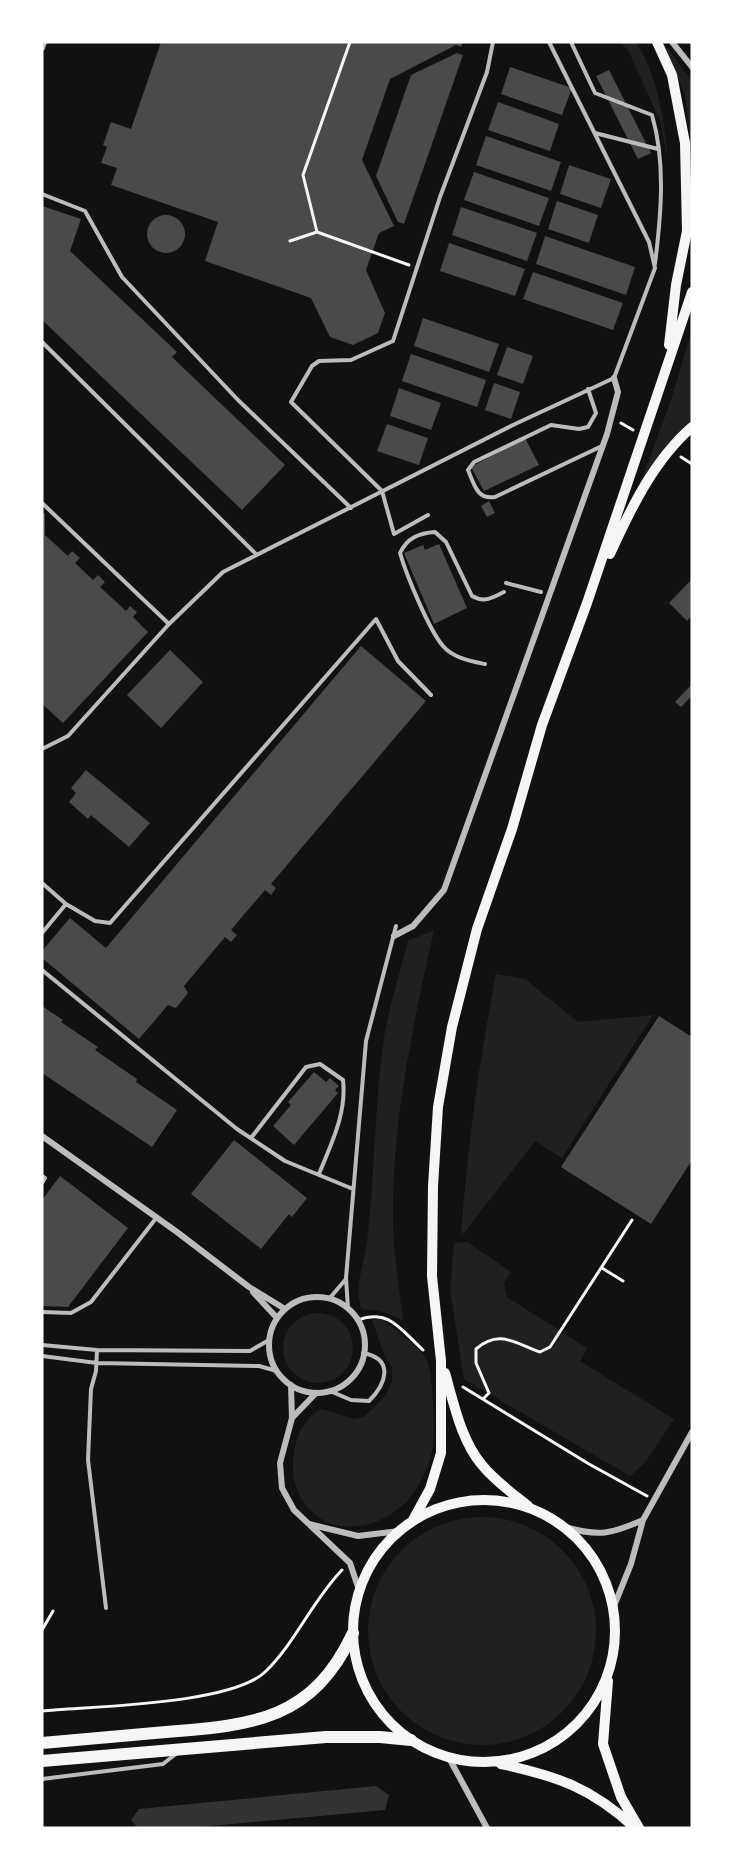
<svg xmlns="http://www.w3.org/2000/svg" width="734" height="1870" font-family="'IBM Plex Sans',sans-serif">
	<rect width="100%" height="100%" fill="#111"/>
	<path fill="#202020" d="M620 42H636C659 79 664 119 668 161L660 121 628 50Z
		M664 44 692 81V155L685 95Z
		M692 330V421L667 445 639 486 670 403Z
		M434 930C414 1021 393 1116 393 1210 392 1246 399 1284 403 1320L380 1311 362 1309C353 1292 364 1262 367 1242 375 1174 374 1106 384 1038 389 1005 400 973 408 941Z
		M496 974 525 979 578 1022 653 1015 562 1158 535 1141 461 1237C467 1148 479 1062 496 974Z
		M467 1242 511 1272 504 1283 507 1297 587 1348 580 1361 674 1419 644 1464 630 1476 464 1379 450 1290 454 1243Z
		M283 1348a35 35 0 1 1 70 0a35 35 0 1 1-70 0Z
		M382 1319C395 1330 413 1342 424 1355 432 1366 432 1391 433 1404 434 1421 435 1443 430 1459 425 1474 415 1496 402 1506 373 1531 330 1537 305 1504 296 1491 292 1478 293 1462 294 1440 303 1418 322 1409L354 1419 365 1416 385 1396 392 1382V1367L385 1357 372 1320Z
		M368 1631a114 114 0 1 1 228 0a114 114 0 1 1-228 0Z"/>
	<path fill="#333" d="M376 1786 389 1795 385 1810 189 1828H138L131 1820 139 1809Z"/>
	<path fill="#4a4a4a" d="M161 42H463L461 47 456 45 390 79 362 160 394 226 379 233 366 270 385 313 378 333 353 345 330 337 311 298 205 261 218 222 111 185 117 168 101 163 107 147 103 145 111 122 131 129Z
		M457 53 463 55 404 224 398 222 376 176 411 75Z
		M510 67 572 88 562 115 501 94Z
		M609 70 651 153 638 159 596 76Z
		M498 102 559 124 550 151 488 130Z
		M486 136 561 162 551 191 476 165Z
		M569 165 611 179 601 208 560 194Z
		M474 172 549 198 539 226 464 200Z
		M557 201 598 215 589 243 548 229Z
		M42 206 81 219 70 251 177 352 172 357 285 465 242 510 42 320Z
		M461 207 537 233 527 261 452 235Z
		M147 234a19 19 0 1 1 38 0a19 19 0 1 1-38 0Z
		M545 236 635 267 626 295 536 264Z
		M449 243 525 269 515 296 440 271Z
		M533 272 623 303 613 330 523 299Z
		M423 318 499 344 489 372 414 346Z
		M507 347 533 356 523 384 497 375Z
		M411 354 486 380 477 407 402 381Z
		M494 383 520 392 511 419 485 410Z
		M399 388 441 403 431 430 390 416Z
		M387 424 428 438 419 465 377 451Z
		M525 438 539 465 484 491 471 467Z
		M489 501 495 513 487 517 481 506Z
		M42 511 45 514V535L68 556 72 551 80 558 75 563 93 580 98 575 105 582 100 587 126 611 130 606 137 612 133 617 148 632 63 723 42 704Z
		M439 544 467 608 434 624 404 553 423 545 425 550Z
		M692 579V616L687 621 669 603Z
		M361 646 426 701 271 884 276 888 271 895 265 890 231 930 237 935 231 942 225 937 184 986 188 993 176 1008 168 1005 139 1039 42 958V951L70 918 106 948Z
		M170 650 203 682 161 728 127 695Z
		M691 685 692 696 681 707 675 702Z
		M86 770 150 823 129 847 91 815 88 819 69 802 76 793 71 788Z
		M42 1006 63 1020 61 1022 98 1047 95 1050 137 1079 136 1082 177 1110 152 1147 42 1073Z
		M659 1016 692 1037V1160L651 1224 561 1167Z
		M314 1072 326 1082 330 1078 339 1086 335 1090 338 1093 294 1145 273 1126 291 1105 288 1102Z
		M234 1140 307 1198 292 1217 289 1214 261 1249 191 1194Z
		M60 1176 128 1228 68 1307 42 1306V1200Z"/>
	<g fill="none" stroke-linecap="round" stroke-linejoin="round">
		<path stroke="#f5f5f5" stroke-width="3" d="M350 42 303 175 317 232 409 265
			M290 241 317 232
			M621 423 633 430
			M681 457 692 464
			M602 1268 623 1281
			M358 1320C389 1308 401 1330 423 1350
			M463 1387 589 1464 647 1496
			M483 1399 489 1393 476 1363V1349C499 1329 515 1343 540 1352L550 1347 632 1220
			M42 1630 53 1611
			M42 1711C93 1706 230 1705 265 1672 296 1642 312 1601 342 1570"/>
		<path stroke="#bcbcbc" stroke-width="4" d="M571 42 595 93 652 115C666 163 661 215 655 264
			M595 133 658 149
			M42 194 85 211 122 277 238 400 351 508
			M42 342 256 554
			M588 389 596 413 588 427 579 429 551 425 474 462 468 470C474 484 477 500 495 497L602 446
			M42 503 169 624
			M428 515 394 534 382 491 291 402 312 366 319 361 351 360 393 341 440 197 487 72 493 42
			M506 583 541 592
			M485 664C471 661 453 658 443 646 429 630 406 574 400 553 407 538 419 533 435 532L446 542 472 596C484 603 493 598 504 592
			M42 749 68 736 169 624 223 572 513 425 614 378 655 268 649 242 549 42
			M42 883 66 904
			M42 933 66 904 95 921 110 923 376 619 398 661 431 695
			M42 970 237 1129 285 1161 353 1189
			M251 1138 306 1067 320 1064 343 1080C347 1113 331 1144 319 1174
			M42 1176 45 1178 42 1183
			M329 1299 346 1279
			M348 1309 346 1278 366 1041 396 926
			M42 1312 71 1313 91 1302 157 1217
			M42 1345 97 1350 250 1351 269 1340
			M97 1350 96 1371 91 1389 88 1460 106 1608
			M42 1356 97 1363 259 1366 277 1371
			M330 1391 351 1400 369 1401C386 1384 395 1359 363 1353
			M42 1779 163 1764 177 1753"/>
		<path stroke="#bcbcbc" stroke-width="6" d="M672 42 692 67
			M42 48 44 42
			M394 936 413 926 444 890 607 434 618 392 614 378
			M42 1136 177 1232 249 1287 285 1309
			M253 1292 277 1318
			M269 1345a48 48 0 1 1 96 0a48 48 0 1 1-96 0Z
			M291 1385 292 1418 280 1463 282 1488 294 1510 350 1563 359 1590
			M292 1418 316 1393
			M309 1524 358 1536 399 1531
			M565 1527C599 1537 611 1534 643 1520
			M614 1606 631 1564 643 1520 692 1432
			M449 1758 487 1828"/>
		<path stroke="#f5f5f5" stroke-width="10" d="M657 42 672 75 685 143 687 231 676 285 669 345
			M610 554C631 508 654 460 692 427
			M445 1373C454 1404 461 1440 482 1465 495 1481 512 1493 528 1506
			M353 1631a131 131 0 1 1 262 0a131 131 0 1 1-262 0Z
			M413 1520 430 1489 441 1453V1361L432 1276 433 1186 438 1107 452 1027 477 929 512 829 542 725 587 603 692 292
			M608 1681 603 1744 621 1797 639 1828
			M501 1764C557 1776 592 1788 635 1828"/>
		<path stroke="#f5f5f5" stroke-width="12" d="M42 1743C83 1739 125 1736 166 1732 252 1725 312 1721 353 1633
			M42 1761 326 1737H380L411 1740"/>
	</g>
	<rect width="734" height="1870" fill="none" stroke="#ffffff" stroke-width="87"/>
</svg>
